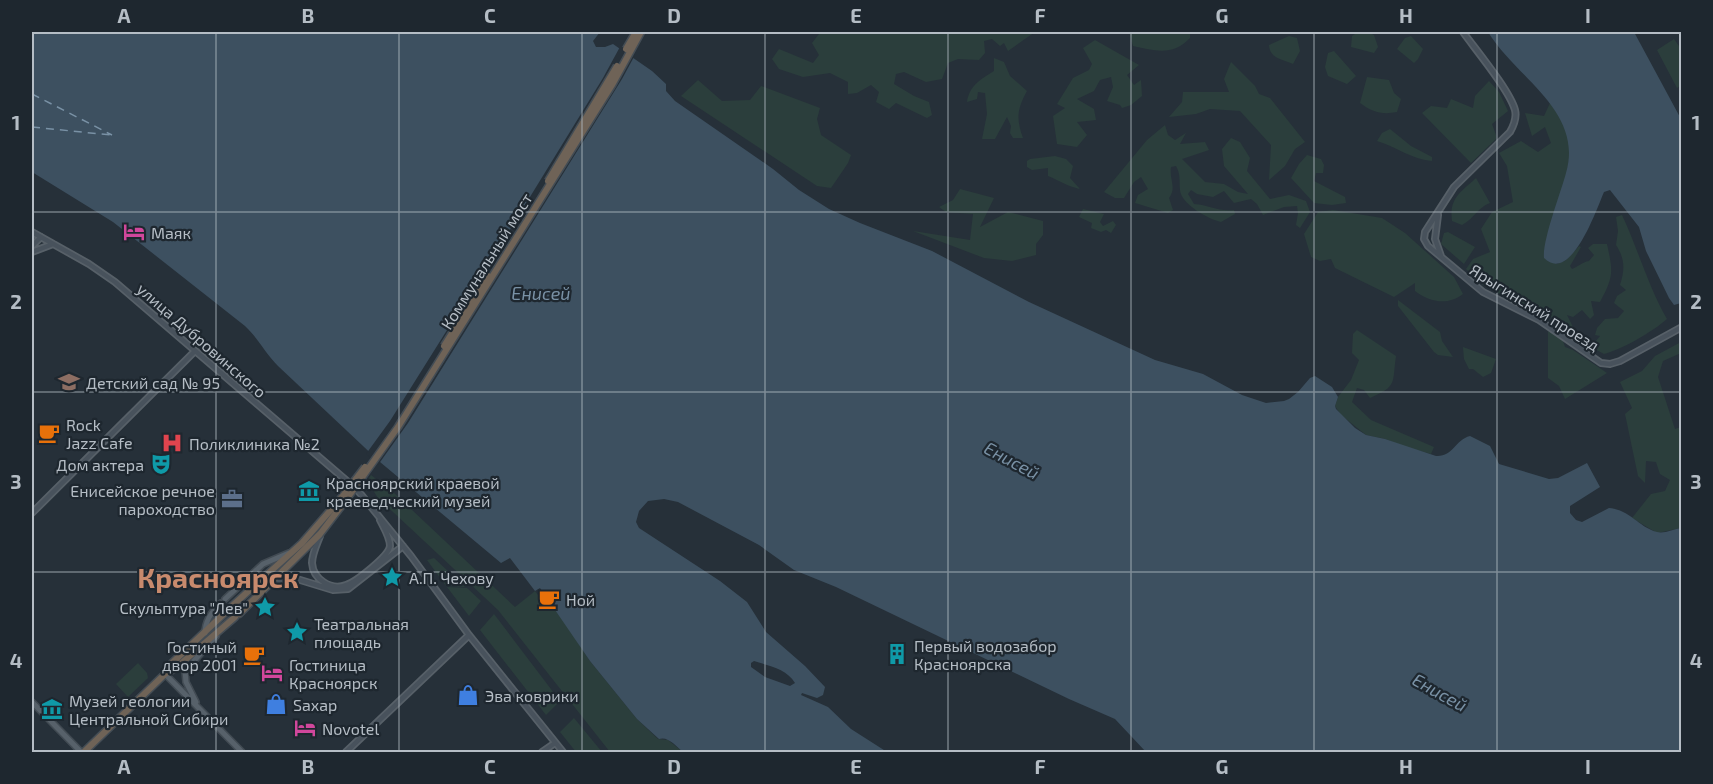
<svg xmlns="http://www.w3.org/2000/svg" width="1713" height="784" font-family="'Exo 2',sans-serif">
	<rect width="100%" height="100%" fill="#263039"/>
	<path fill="#2b3e3c" d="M827 32H1035L1008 51 1004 43 1000 46 992 39 984 41 985 53 979 60 958 59 948 63 942 79 926 82 904 72 896 74 894 84 914 96 929 102 932 115 927 118 896 103 889 109 876 102 879 92 871 85 857 93 848 94V82L830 73 803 77 779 69 772 59 779 49 813 63 819 55 812 43 819 34Z
		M1129 32H1190V38C1173 56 1156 51 1133 46Z
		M1358 32H1368L1374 35 1378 47 1374 53 1351 47 1352 36Z
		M1289 36 1297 38 1300 51 1293 64C1282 59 1270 59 1269 45Z
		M1411 36 1423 49 1418 59 1414 63 1397 49 1405 38Z
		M1674 39 1681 49V85L1677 88 1657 50Z
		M1095 40 1139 65 1127 75 1134 85 1141 80 1142 96 1131 105 1122 108 1120 105 1107 101 1113 87 1111 77 1100 80 1094 91 1077 99 1094 109 1096 120 1077 122 1087 135 1077 147 1057 144 1053 116 1065 108 1057 104 1073 78 1089 70 1092 64 1083 48Z
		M1334 51 1356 76 1347 84 1328 76 1325 67 1328 53Z
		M994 58 1004 62 1010 76 1027 91C1017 109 1016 119 1023 138H1013L1010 133 1011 126 1007 117 995 139H982L987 114 985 93 978 92 977 99 967 102C969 86 981 79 994 71Z
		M1231 62 1255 86 1259 94 1270 98 1305 142 1295 149 1285 166 1269 180 1271 145 1240 111 1210 109 1196 114 1169 117 1182 102 1183 92H1229L1224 79Z
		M1367 77 1389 80 1394 93 1401 99 1397 112C1382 115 1372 112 1360 103Z
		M698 80 722 101 750 100 761 86 820 108 817 119 821 135 851 155 848 163 831 188 817 186 681 96Z
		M1489 81 1499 92 1508 111 1492 124 1496 135V139L1471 163 1422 113 1431 106 1447 108 1451 99 1473 108 1475 96Z
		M1550 103C1557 113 1565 123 1568 135 1576 167 1552 221 1544 253L1557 264 1566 260 1579 246 1581 247 1570 266 1572 269C1578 267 1582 262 1589 261L1594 255 1588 248 1593 244H1607C1613 272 1614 276 1600 302L1591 301 1594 315 1590 319 1582 310 1573 317 1567 315 1577 335 1563 329 1547 313 1548 308 1543 310V317L1483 285 1466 269 1473 259 1490 252 1481 229 1492 212 1513 202 1507 166 1499 153 1521 141 1538 152 1551 143 1545 127 1532 136 1525 113 1544 116Z
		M1165 125 1168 135 1175 140 1186 133 1180 144 1205 142 1209 150 1182 159 1205 182 1224 184 1238 192 1248 194 1224 166 1222 149 1231 138 1240 142 1250 158 1247 171 1270 199 1289 195 1306 201 1310 212 1300 228 1296 225 1298 213 1297 206 1284 207 1263 215 1257 204 1251 199 1234 203 1224 191 1213 197 1197 194 1191 190 1188 194 1194 204C1209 205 1219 212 1234 210L1235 214 1221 222C1208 219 1181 204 1180 190 1179 180 1181 175 1176 166L1171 167C1169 179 1177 188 1169 198L1173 210 1168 213 1135 203 1138 195 1148 189 1141 177 1134 182 1124 198H1115L1104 192 1147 140Z
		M1390 129 1411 146 1432 157V161C1413 160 1397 147 1377 141L1382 133Z
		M1307 155 1321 159 1324 165 1323 173H1316L1314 181 1345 197 1346 203 1332 205 1314 203 1291 178 1299 164Z
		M1055 156 1066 159 1073 166 1070 178 1080 189C1067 186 1060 181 1048 176V168L1032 170 1027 167V161L1030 159Z
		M1476 178 1490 203C1477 208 1476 217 1462 225L1452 221C1449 198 1460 193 1476 178Z
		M960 189 994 198 980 227 1008 212 1043 221V235L1036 244V255L1012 261 984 258 913 231 970 240 973 214 946 212 939 207 953 200Z
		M1083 209 1104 214 1100 222 1103 226 1113 221 1116 225 1111 233 1106 230 1101 232 1091 228 1092 223 1079 217Z
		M1333 210 1382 218 1405 233 1454 277 1463 294C1448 306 1429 302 1415 291V283L1394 297 1335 268 1331 259 1320 261 1311 257 1304 234 1318 212Z
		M1622 215C1638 249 1648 286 1667 319 1652 332 1623 349 1604 354L1591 347 1600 336 1595 335 1597 328 1605 319 1618 318 1624 311 1614 303 1617 296 1626 290 1620 285C1625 269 1625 259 1616 245L1618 231 1616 217Z
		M1448 232 1475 247 1464 264 1441 244 1444 233Z
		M1398 300 1440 332 1442 341 1453 357 1438 355 1434 352 1398 306Z
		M1357 330 1396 356C1392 383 1398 386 1370 398L1364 390 1357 388 1352 402 1371 420 1434 447 1431 454 1405 447 1385 439 1366 435 1341 415 1335 406 1338 397 1351 380 1359 360 1352 353 1353 334Z
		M1548 331 1562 338 1565 347 1573 350 1607 373 1565 399 1559 386 1548 378Z
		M1681 342V353L1663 361 1658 377 1675 429 1681 427V528L1657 533 1632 518 1651 494 1665 491 1670 480 1660 474 1656 462 1646 461 1645 483 1638 476 1625 414 1632 408 1620 382 1642 371 1655 356Z
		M1463 347 1496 359 1491 373 1483 377 1473 369H1469L1464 359Z
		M371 475 393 492 515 607 535 591 547 607 552 603 590 661 637 719 658 739 668 740 683 752H610L498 610 378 498 367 481Z
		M434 558 465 587 446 586 427 560Z
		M447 587 467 588 481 601 469 616Z
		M494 614 560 701 546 715 480 630Z
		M138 663 147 673 148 678 128 697 116 684Z
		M574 718 602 752H576L560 732Z"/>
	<path fill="#3d5060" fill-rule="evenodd" d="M32 32H600L593 41 596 47H605L613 44 652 71 666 84V91L675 101 773 169 799 190 829 209 860 223 932 251 1029 302 1155 360 1203 374 1242 395 1266 403 1284 401 1289 399 1298 392 1310 378 1315 376 1332 387 1338 397 1335 406 1336 409 1355 428 1366 435 1385 439 1436 456C1453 457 1455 440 1470 436L1490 446 1499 464 1549 479 1558 478 1587 463 1600 487 1570 506V513L1576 520 1582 522 1609 508C1631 510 1638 527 1657 532 1664 534 1674 529 1681 528V752H1146L1115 719 1069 699 836 587 794 570 759 545 678 502 664 499 648 501 639 511 636 522 639 528 720 581 747 602 766 632 805 666 825 687 823 695 817 698 802 693 801 695 828 707 851 729 887 752H683C676 746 668 736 659 739L637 719 590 661 540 588 535 591 510 558 501 563 380 462 278 366C265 353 258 338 245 326L113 222 32 172ZM754 661C769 666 787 669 795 683L790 686 765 677 751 667V663Z
		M1488 32H1634L1681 119V303L1674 305 1669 298 1646 251 1639 227 1610 190 1604 192C1597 208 1571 285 1544 258 1542 241 1561 192 1566 173 1584 111 1516 78 1488 32Z"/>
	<path fill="#263039" d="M621 45 635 55 622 79 408 423 378 465 366 454 390 421 506 236 603 78Z"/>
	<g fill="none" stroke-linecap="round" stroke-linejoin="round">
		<path stroke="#7991a5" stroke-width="1.5" stroke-dasharray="8 6" stroke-linecap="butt" d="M32 94 112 135
			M32 127 111 135"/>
		<defs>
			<path id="secondary" d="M1463 32C1476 50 1510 91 1515 110 1517 118 1514 125 1510 132L1454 187 1425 232 1424 239 1428 246 1483 292 1539 320 1601 363 1610 364 1620 361 1682 327
				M1438 215 1435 239 1441 256
				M32 232 89 264 115 282 347 481
				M32 246 41 237
				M32 252 53 244
				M359 492 411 556 469 635 563 752
				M32 513 195 351
				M320 536C317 544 312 554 312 563 313 579 331 591 346 585 356 582 389 556 390 546 390 537 384 528 380 520
				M270 585 286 579H297L333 590 348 589 403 546
				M346 752 469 635
				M542 752 555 743"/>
			<path id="primary" d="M225 599 263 564 289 553
				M205 633C205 620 212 611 221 603
				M165 674 242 752
				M32 702 81 752
				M196 702 186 682 185 671 216 636"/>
			<path id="highway" d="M232 606 302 543 342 497
				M239 614 320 534 346 500
				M166 673 172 663 228 610
				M84 752 165 674 177 667 235 617"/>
		</defs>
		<use href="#secondary" stroke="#576068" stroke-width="8"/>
		<use href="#primary" stroke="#424b53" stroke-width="8"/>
		<use href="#highway" stroke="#444d55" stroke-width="9"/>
		<use href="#secondary" stroke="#48525c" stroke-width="4.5"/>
		<use href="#primary" stroke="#57616a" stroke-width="5"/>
		<use href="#highway" stroke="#6f6357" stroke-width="6"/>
		<defs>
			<path id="highway-bridge" d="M626 49 636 32
				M548 181 617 66
				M444 346 488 276
				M342 497 365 467
				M346 500 398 427 612 85 641 32"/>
		</defs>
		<use href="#highway-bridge" stroke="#444d55" stroke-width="9" stroke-linecap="butt"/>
		<use href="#highway-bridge" stroke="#6f6357" stroke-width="6"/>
	</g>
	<path fill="none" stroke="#b5bdc5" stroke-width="1.5" stroke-opacity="0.55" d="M216 32V752M399 32V752M582 32V752M765 32V752M948 32V752M1131 32V752M1314 32V752M1497 32V752M32 212H1682M32 392H1682M32 572H1682"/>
	<defs>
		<symbol id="hotel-bare" viewBox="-9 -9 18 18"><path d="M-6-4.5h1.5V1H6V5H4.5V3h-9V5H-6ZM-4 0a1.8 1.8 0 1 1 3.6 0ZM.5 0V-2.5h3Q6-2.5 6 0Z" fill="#d1479c" stroke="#1e272f" stroke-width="2.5" paint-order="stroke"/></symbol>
		<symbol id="school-bare" viewBox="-9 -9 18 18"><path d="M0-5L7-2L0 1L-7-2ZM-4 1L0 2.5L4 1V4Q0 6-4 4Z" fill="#8d6e63" stroke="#1e272f" stroke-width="2.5" paint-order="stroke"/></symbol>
		<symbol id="cafe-bare" viewBox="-9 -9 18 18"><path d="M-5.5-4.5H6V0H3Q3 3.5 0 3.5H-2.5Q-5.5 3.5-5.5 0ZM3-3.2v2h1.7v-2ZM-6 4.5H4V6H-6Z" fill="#e8710a" stroke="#1e272f" stroke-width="2.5" paint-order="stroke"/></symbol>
		<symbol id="hospital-bare" viewBox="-9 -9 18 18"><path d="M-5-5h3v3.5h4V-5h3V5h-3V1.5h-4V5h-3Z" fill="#e0444e" stroke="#1e272f" stroke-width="2.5" paint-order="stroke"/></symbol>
		<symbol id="theatre-bare" viewBox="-9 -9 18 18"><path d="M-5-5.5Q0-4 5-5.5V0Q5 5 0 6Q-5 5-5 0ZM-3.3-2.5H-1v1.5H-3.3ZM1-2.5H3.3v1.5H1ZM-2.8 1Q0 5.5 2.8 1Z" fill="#0f9aa8" stroke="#1e272f" stroke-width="2.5" paint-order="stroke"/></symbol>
		<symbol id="museum-bare" viewBox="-9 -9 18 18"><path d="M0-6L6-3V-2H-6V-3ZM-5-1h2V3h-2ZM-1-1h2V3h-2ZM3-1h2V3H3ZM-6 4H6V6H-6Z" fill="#0f9aa8" stroke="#1e272f" stroke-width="2.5" paint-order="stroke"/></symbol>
		<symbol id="office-bare" viewBox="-9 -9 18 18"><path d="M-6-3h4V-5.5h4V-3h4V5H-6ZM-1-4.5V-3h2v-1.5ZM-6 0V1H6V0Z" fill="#5c6f8a" stroke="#1e272f" stroke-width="2.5" paint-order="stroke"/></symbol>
		<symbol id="sight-bare" viewBox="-9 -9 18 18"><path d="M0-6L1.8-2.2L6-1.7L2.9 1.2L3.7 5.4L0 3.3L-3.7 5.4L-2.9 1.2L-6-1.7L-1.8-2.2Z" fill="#0f9aa8" stroke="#1e272f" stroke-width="2.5" paint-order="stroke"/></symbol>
		<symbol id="building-bare" viewBox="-9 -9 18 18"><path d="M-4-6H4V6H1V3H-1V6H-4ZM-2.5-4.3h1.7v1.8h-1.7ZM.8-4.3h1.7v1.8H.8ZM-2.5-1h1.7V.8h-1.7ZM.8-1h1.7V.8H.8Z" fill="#0f9aa8" stroke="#1e272f" stroke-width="2.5" paint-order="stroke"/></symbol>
		<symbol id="shop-bare" viewBox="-9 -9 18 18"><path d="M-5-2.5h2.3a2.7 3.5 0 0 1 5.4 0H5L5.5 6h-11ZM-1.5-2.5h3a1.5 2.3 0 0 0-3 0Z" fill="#3f7fe0" stroke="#1e272f" stroke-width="2.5" paint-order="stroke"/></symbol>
	</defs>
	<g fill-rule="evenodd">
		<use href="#hotel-bare" x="119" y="217" width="30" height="30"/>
		<use href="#school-bare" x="54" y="367" width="30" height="30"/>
		<use href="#cafe-bare" x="34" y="418" width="30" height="30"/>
		<use href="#hospital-bare" x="157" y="428" width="30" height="30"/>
		<use href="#theatre-bare" x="146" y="449" width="30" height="30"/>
		<use href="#museum-bare" x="294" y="476" width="30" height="30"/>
		<use href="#office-bare" x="217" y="484" width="30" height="30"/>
		<use href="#sight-bare" x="377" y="562" width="30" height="30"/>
		<use href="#cafe-bare" x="534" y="584" width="30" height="30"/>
		<use href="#sight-bare" x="250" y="592" width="30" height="30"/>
		<use href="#sight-bare" x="282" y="617" width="30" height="30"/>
		<use href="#building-bare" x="882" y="639" width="30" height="30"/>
		<use href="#cafe-bare" x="239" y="640" width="30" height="30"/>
		<use href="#hotel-bare" x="257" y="658" width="30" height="30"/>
		<use href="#shop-bare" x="453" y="680" width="30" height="30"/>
		<use href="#shop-bare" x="261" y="689" width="30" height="30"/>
		<use href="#museum-bare" x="37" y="694" width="30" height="30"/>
		<use href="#hotel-bare" x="290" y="713" width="30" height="30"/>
	</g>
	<g text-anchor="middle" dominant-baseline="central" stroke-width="4.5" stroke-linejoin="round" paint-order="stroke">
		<g font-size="16" fill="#b5bdc5" stroke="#1e272f" text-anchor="start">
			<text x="151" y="232">Маяк</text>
			<text x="86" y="382">Детский сад № 95</text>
			<text x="66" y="424">Rock<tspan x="66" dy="18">Jazz Cafe</tspan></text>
			<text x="189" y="443">Поликлиника №2</text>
			<text x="144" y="464" text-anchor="end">Дом актера</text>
			<text x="326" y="482">Красноярский краевой<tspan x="326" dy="18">краеведческий музей</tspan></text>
			<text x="215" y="490" text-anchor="end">Енисейское речное<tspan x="215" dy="18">пароходство</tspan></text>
			<text x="409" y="577">А.П. Чехову</text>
			<text x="566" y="599">Ной</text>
			<text x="248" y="607" text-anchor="end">Скульптура "Лев"</text>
			<text x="314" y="623">Театральная<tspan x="314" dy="18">площадь</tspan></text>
			<text x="914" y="645">Первый водозабор<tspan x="914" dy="18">Красноярска</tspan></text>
			<text x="237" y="646" text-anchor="end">Гостиный<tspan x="237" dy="18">двор 2001</tspan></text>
			<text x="289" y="664">Гостиница<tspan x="289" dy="18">Красноярск</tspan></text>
			<text x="485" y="695">Эва коврики</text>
			<text x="69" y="700">Музей геологии<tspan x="69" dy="18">Центральной Сибири</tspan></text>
			<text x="293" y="704">Saxap</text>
			<text x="322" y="728">Novotel</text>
		</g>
		<g font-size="16" fill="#b5bdc5" stroke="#1e272f">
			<text transform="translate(486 261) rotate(-58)">Коммунальный мост</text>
			<text transform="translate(1535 307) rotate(32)">Ярыгинский проезд</text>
			<text transform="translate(202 340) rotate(41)">улица Дубровинского</text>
		</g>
		<g font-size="18" font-style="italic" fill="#7991a5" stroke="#1e272f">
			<text x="541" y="293">Енисей</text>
			<text transform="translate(1012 460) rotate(28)">Енисей</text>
			<text transform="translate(1440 692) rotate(29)">Енисей</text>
		</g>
		<g font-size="28" font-weight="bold" fill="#c88a6d" stroke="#1e272f">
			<text x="218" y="577">Красноярск</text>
		</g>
	</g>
	<rect width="1713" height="784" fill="none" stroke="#1e272f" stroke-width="66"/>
	<rect x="33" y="33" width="1647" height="718" fill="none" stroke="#b5bdc5" stroke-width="2"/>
	<g font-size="20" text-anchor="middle" font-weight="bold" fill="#b5bdc5">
		<text x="124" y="23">A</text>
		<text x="308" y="23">B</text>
		<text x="490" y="23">C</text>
		<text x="674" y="23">D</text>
		<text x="856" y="23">E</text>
		<text x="1040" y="23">F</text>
		<text x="1222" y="23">G</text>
		<text x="1406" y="23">H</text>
		<text x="1588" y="23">I</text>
		<text x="16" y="130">1</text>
		<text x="1696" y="130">1</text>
		<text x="16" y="309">2</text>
		<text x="1696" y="309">2</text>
		<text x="16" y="489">3</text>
		<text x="1696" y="489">3</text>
		<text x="16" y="668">4</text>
		<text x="1696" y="668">4</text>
		<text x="124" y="774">A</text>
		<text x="308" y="774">B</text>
		<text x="490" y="774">C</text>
		<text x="674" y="774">D</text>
		<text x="856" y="774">E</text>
		<text x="1040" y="774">F</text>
		<text x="1222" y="774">G</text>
		<text x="1406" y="774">H</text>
		<text x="1588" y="774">I</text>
	</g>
</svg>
